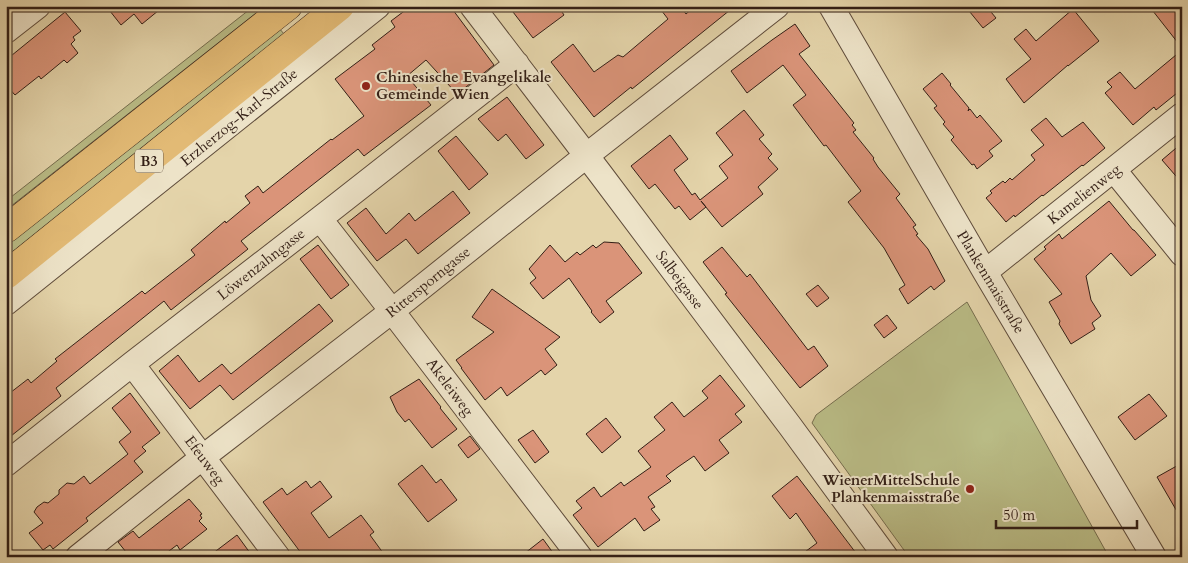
<svg xmlns="http://www.w3.org/2000/svg" width="1188" height="563" font-family="Cardo,serif">
	<rect width="100%" height="100%" fill="#e4d4aa"/>
	<filter id="stains"><feTurbulence type="fractalNoise" baseFrequency=".004" numOctaves="4"/><feColorMatrix values="0 0 0 0 .2 0 0 0 0 .09 0 0 0 0 .02 0 0 0 .5 -.17"/></filter>
	<radialGradient id="worn" r=".72"><stop offset=".6" stop-color="#630" stop-opacity="0"/><stop offset="1" stop-color="#630" stop-opacity=".3"/></radialGradient>
	<path fill="#b9bb85" stroke="#766d4e" d="M254 6H265L6 210V201Z
		M279 28 284 34 247 67 6 257V242Z
		M967 302 1109 557H909L812 423 816 415Z"/>
	<path fill="#da9479" stroke="#331f16" d="M106 6H164L142 24 134 14 121 25Z
		M411 6H450L494 65 457 94 426 60 407 76 431 105 364 156 358 149 241 241 248 249 171 310 164 301 56 388 61 396 6 440V396L28 379 31 383 57 361 55 359 142 291 145 294 195 255 191 250 225 221 226 223 250 203 245 196 258 186 263 193 331 139 332 140 364 116 335 79 375 49 372 45 395 27 391 21Z
		M521 6H558L564 15 533 38 513 12Z
		M658 6H680L686 14 695 6H735L632 89 631 87 594 117 551 62 573 44 594 72 618 55 623 57 668 19Z
		M965 6H986L996 18 983 28Z
		M1149 6H1182V48Z
		M1073 9 1099 41 1068 66V65L1024 103 1006 79 1031 59 1014 39 1026 29 1036 41Z
		M65 12 81 31 73 37 75 40 71 44 78 53 67 63 64 60 41 79 39 76 15 95 6 85V60Z
		M795 24 810 46 799 54 854 123 852 125 856 130 853 132 874 158 873 159 878 167 900 194 896 198 916 225 913 227 918 234 916 235 928 249 945 281 934 290 931 286 908 304 899 289 905 285 884 248 848 202 861 191 826 145 824 146 793 105 806 95 783 65 747 93 731 71 772 40Z
		M1182 50V89L1156 110 1154 107 1133 125 1105 93 1112 87 1107 82 1120 72 1135 89Z
		M942 73 951 84 950 85 969 108 968 111 970 109 977 118 980 115 1002 141 989 151 993 156 977 169 974 164 972 165 951 140 954 137 943 124 945 122 934 108 937 106 923 89Z
		M507 97 544 145 526 159 506 134 498 141 478 119Z
		M744 110 764 135 759 139 772 154 768 158 778 169 758 187 763 194 722 227 701 201 706 207 690 220 679 206 675 209 655 184 649 189 631 166 670 135 688 159 674 170 692 195 695 193 700 200 728 178 719 166 733 155 716 133Z
		M1046 118 1062 137 1083 122 1105 148 1083 166 1082 165 1043 196 1042 195 1015 217 1014 215 1006 222 986 198 992 193 990 191 1003 181 1005 183 1010 178 1012 180 1035 160 1031 155 1044 145 1031 130Z
		M456 136 488 174 469 190 438 151Z
		M1182 143V183L1162 160Z
		M453 191 470 213 418 254 406 239 377 261 347 223 366 208 386 234 409 213 415 221Z
		M1109 201 1133 230H1134L1156 255 1131 276 1111 253 1086 276 1091 300 1101 316 1092 323 1095 329 1071 344 1059 324 1060 321 1049 302 1062 294 1034 259 1046 249 1044 247 1059 234 1062 239Z
		M604 242 619 243 642 273 606 301 614 312 600 323 591 312 592 311 569 278 543 299 530 283 536 278 529 269 550 245 565 262 577 252 580 255 593 245 596 248Z
		M318 245 349 285 331 299 300 259Z
		M722 247 747 277 750 274 808 350 814 346 828 366 800 388 725 294 727 293 703 262Z
		M818 285 829 298 817 307 806 294Z
		M492 289 560 337 545 349 557 365 545 375 541 370 507 396 501 387 485 400 461 368H462L456 360 494 332 472 317Z
		M319 304 333 321 233 400 220 385 190 409 159 371 178 355 199 382 222 364 231 374Z
		M887 315 897 328 884 338 874 325Z
		M720 375 745 406 735 414 742 422 719 440 729 453 705 471 694 456 678 467 666 476 671 481 648 497 655 507 651 509 660 520 644 531 635 518 598 547 573 515 582 508 576 501 594 487 601 497 621 482 624 486 651 467 638 451 665 430 654 417 672 402 684 417 708 398 702 391Z
		M419 379 441 407 440 408 457 429 432 448 409 419 405 422 397 412 390 397Z
		M130 393 160 433 142 447 146 451 134 461 143 472 86 518 88 521 53 549 50 545 43 550 29 533 43 523 34 512 37 507 44 502 48 503 59 494V490L67 483 74 484 84 476 90 484 128 454 119 442 131 432 112 408Z
		M1149 394 1167 416 1135 440 1118 417Z
		M606 418 621 437 602 453 586 434Z
		M533 430 549 452 535 463 518 440Z
		M470 436 480 449 468 458 458 445Z
		M1182 463V520L1157 477Z
		M422 465 436 483 441 479 457 500 428 522 398 484Z
		M797 476 831 520 859 557H798L817 543 796 513 790 519 772 496Z
		M306 481 311 488 320 481 332 497 311 513 329 538 361 515 374 532 370 535 386 557H304L263 502 282 488 287 495Z
		M189 499 202 514 200 515 202 518 199 521 207 529 180 550 177 545 161 557H130L118 542 133 531 139 538Z
		M237 535 253 557H208Z
		M543 539 556 557H520Z"/>
	<g fill="none" stroke-linecap="round" stroke-linejoin="round">
		<defs>
			<path id="minor" d="M472 6 599 172 790 426 886 557
				M831 6 985 272 1154 557
				M6 31 38 6
				M1114 170 1182 254
				M320 219 392 311 580 557
				M985 272 1182 115
				M6 303 378 6
				M132 364 278 557
				M6 464 132 364 331 210 517 64
				M78 557 203 457 392 311 586 156 777 6"/>
			<path id="major" d="M6 229 288 6
				M6 275 340 6"/>
		</defs>
		<use href="#minor" stroke="#5f4c3b" stroke-width="26"/>
		<use href="#major" stroke="#331f16" stroke-width="29"/>
		<use href="#minor" stroke="#ede3c8" stroke-width="24"/>
		<use href="#major" stroke="#e2ba75" stroke-width="28"/>
	</g>
	<g fill="#8f2418" stroke="#ede3c8" stroke-width="2">
		<circle cx="366" cy="86" r="5"/>
		<circle cx="970" cy="489" r="5"/>
	</g>
	<g text-anchor="middle" dominant-baseline="central" stroke-width="4" stroke-linejoin="round" paint-order="stroke">
		<rect fill="#ede3c8" stroke="#6b5a4b" stroke-width="1" x="135" y="149.5" width="28" height="23" rx="4"/>
		<g font-size="14" font-weight="bold" fill="#331f16">
			<text x="149" y="161">B3</text>
		</g>
		<g font-size="15" font-weight="bold" fill="#331f16" stroke="#ede3c8" text-anchor="start">
			<text x="376" y="77">Chinesische Evangelikale<tspan x="376" dy="17">Gemeinde Wien</tspan></text>
			<text x="960" y="480" text-anchor="end">WienerMittelSchule<tspan x="960" dy="17">Plankenmaisstraße</tspan></text>
		</g>
		<g font-size="15" fill="#331f16" stroke="#ede3c8">
			<text transform="translate(239 117) rotate(-39)">Erzherzog-Karl-Straße</text>
			<text transform="translate(1084 194) rotate(-38)">Kamelienweg</text>
			<text transform="translate(261 264) rotate(-38)">Löwenzahngasse</text>
			<text transform="translate(680 280) rotate(53)">Salbeigasse</text>
			<text transform="translate(428 282) rotate(-39)">Rittersporngasse</text>
			<text transform="translate(991 282) rotate(59)">Plankenmaisstraße</text>
			<text transform="translate(450 387) rotate(53)">Akeleiweg</text>
			<text transform="translate(205 460) rotate(53)">Efeuweg</text>
		</g>
	</g>
	<rect width="1188" height="563" fill="none" stroke="#e4d4aa" stroke-width="25"/>
	<rect x="8" y="8" width="1173" height="548" fill="none" stroke="#331f16" stroke-width="2.5"/>
	<rect x="12" y="12" width="1163" height="538" fill="none" stroke="#331f16"/>
	<path d="M996 520v8h141v-8" fill="none" stroke="#331f16" stroke-width="2.5"/>
	<text x="1003" y="520" font-size="15" fill="#331f16" stroke="#ede3c8" stroke-width="4" paint-order="stroke">50 m</text>
	<rect width="100%" height="100%" filter="url(#stains)"/>
	<rect width="100%" height="100%" fill="url(#worn)"/>
</svg>
